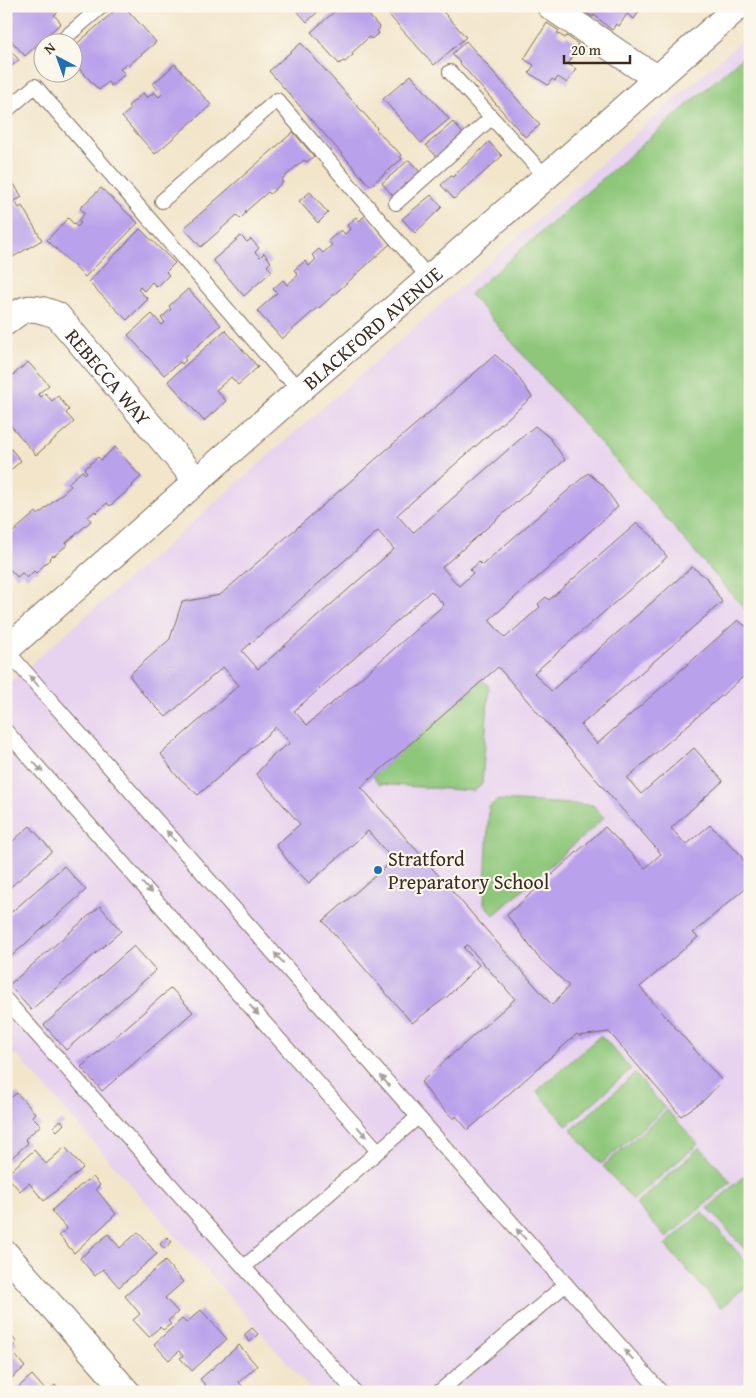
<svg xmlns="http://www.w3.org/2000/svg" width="756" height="1398" font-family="'Gentium Book Plus',serif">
	<rect width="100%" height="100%" fill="#fbf7ec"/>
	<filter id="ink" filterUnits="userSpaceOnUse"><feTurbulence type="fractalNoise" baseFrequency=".02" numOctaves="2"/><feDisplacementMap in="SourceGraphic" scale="10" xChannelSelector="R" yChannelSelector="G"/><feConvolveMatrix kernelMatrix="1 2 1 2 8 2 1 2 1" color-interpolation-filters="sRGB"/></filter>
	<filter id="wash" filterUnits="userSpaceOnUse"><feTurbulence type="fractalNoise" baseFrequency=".0096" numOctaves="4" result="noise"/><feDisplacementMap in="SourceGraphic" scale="20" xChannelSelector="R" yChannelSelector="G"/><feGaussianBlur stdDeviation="1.12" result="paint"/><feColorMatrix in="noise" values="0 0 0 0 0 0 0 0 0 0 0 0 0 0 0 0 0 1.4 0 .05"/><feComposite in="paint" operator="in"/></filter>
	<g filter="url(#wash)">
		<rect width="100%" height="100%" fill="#f2e5ca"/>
		<path fill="#e7d2ef" d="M750 33V1392H313L16 1054 6 1062V686Z"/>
		<path fill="#8ec77a" stroke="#64784c" d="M746 54 750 59V615L470 294Z
			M483 680 489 687 482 784 474 791 378 784 373 776Z
			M498 800 593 805 604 818 494 915 484 904 489 807Z
			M601 1035 631 1069 567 1126 537 1091Z
			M635 1074 665 1108 601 1164 571 1130Z
			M667 1110 698 1144 633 1200 603 1166Z
			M700 1147 731 1182 666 1238 636 1204Z
			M745 1175 750 1181V1255L708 1208Z
			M702 1212 750 1266V1283L721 1308 665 1245Z"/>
		<g id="blocks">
			<path fill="#baa1eb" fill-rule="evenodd" d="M6 6H53L58 12 54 15 61 23 25 56 6 35Z
				M120 6H124L156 42 128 66 126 64 120 69 125 74 111 86 108 82 99 90 72 61V48Z
				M293 6H324L307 22Z
				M341 6H361L380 28 377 31 379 33 371 39 369 37 352 53 353 55 345 62 343 61 339 64 311 32Z
				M381 6H438L466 37 434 65Z
				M585 6H645L642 10 641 9 634 19 627 14 619 26 616 24 612 30 594 15 593 17 582 10Z
				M547 23 559 31 557 33 565 38 567 36 578 44 575 49 577 50 568 64 576 69 567 83 558 77 555 81 552 79 548 85 529 73 534 65 524 59Z
				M466 41 540 125 525 137 452 54Z
				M301 43 377 128 376 129 393 148 394 147 401 155 400 156 402 159 370 186 269 71Z
				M6 46 19 60 6 71Z
				M175 64 211 105 155 154 122 117 131 109 128 106 143 93 147 98 154 92 159 97 162 94 153 84Z
				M411 75 449 119 421 143 383 99Z
				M453 122 463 134 437 157 426 145Z
				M293 132 314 156 307 162 304 160 281 180 283 182 270 194 268 192 245 212 246 213 240 219 237 215 201 247 184 228Z
				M489 142 502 156 454 199 441 185 451 176 453 177Z
				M409 160 420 172 393 196 382 183Z
				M6 178 9 183 12 181 22 197 15 201 19 208 22 206 42 240 6 261Z
				M101 188 138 223 85 277 47 240 68 218 77 227 81 223 78 221 85 213 80 208Z
				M310 192 328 213 318 223 299 201Z
				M431 195 442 207 415 233 402 219Z
				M366 215 390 244 319 308 318 307 282 339 257 311 277 293 273 289 283 280 287 285 298 275 294 270 305 261 309 266 316 259 312 255 319 249 323 253 332 245 328 241 341 230 345 234 350 229 347 225 356 217 359 221Z
				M140 229 175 263 166 272 169 275 157 287 152 282 144 291 140 287 138 290 148 299 127 320 88 282Z
				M241 236 247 242 251 239 259 248 255 252 260 257 264 253 271 262 267 266 272 271 244 296 213 260Z
				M188 289 221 325 184 358 186 360 182 364 180 362 164 375 128 335 152 314 162 325 165 322 161 318 171 309 169 306Z
				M225 330 258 367 238 385 231 377 216 390 226 401 204 421 168 381Z
				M495 355 514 371 532 397 397 515 413 533 535 426 550 438 565 460 442 567 459 586 473 573 470 570 479 562 482 565 588 473 603 485 618 507 489 620 505 638 540 607 538 604 546 597 549 600 637 523 652 536 667 557 534 673 551 691 692 567 708 579 722 602 581 725 597 744 738 620 750 630V671L627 778 641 794 694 748 723 781 671 828 686 845 710 825 739 853 750 870V884L693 933 698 937 640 987 722 1081 704 1100 681 1116 609 1032 579 1036 577 1034 468 1130 456 1116 454 1119 435 1101 421 1082 515 999 467 945 464 948 479 965 448 996 412 1023 323 921 393 860 368 831 309 883 291 865 276 845 300 824 256 774 274 754 290 743 276 727 198 795 175 774 161 754 239 685 223 667 166 717 144 695 129 675 170 639 182 602 220 595ZM378 531 394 549 258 669 242 651ZM431 591 444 605 307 725 294 711ZM498 667 661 854 645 868 605 827 507 915 538 957 569 986 552 1005 361 787Z
				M28 362 49 385 38 394 41 397 45 393 52 401 58 396 69 410 66 413 74 422 36 455 6 420V381Z
				M6 443 21 461 6 474Z
				M115 447 141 477 132 485 133 486 110 506 107 503 96 513 95 511 88 517 91 521 66 543 67 545 54 556 53 555 49 558 50 559 36 573 34 571 27 578 22 573 17 577 6 565V544L9 542 6 538 36 512 38 515 71 486 68 483 82 471 85 474 87 472 84 469 98 457 101 460Z
				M30 826 52 851 6 891V847Z
				M64 866 86 890 6 961V917Z
				M100 906 121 931 31 1010 9 985Z
				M134 946 156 970 66 1050 44 1025Z
				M171 988 193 1012 102 1091 81 1067Z
				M17 1093 35 1113 32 1116 41 1125 25 1139 28 1143 6 1163V1101Z
				M61 1120 64 1124 57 1131 53 1127Z
				M65 1147 83 1168 44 1201 29 1183 20 1191 6 1175 34 1150 46 1164Z
				M93 1177 100 1185 96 1189 116 1214 74 1253 59 1235 67 1229 52 1212 53 1209 87 1180 88 1181Z
				M138 1232 157 1254 119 1287 103 1269 95 1276 80 1258 108 1234 120 1248Z
				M167 1237 172 1242 164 1249 160 1244Z
				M165 1261 183 1282 165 1298 178 1312 168 1321 171 1324 163 1330 160 1327 149 1337 133 1320 140 1314 125 1296Z
				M201 1310 227 1339 192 1371 180 1358 183 1356 179 1351 169 1360 154 1344 182 1319 186 1323Z
				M252 1328 258 1334 250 1342 244 1335Z
				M6 1330 17 1343 10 1349 25 1367 6 1383Z
				M239 1345 257 1366 239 1382 247 1392H211L200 1379Z
				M32 1375 47 1392H13Z
				M55 1385 61 1392H47Z"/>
		</g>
	</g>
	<g filter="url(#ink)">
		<use href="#blocks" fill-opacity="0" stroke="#7b6b5a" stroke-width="1"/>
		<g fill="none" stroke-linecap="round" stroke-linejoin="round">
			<defs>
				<path id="service" d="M60 42 102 6
					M450 72 546 177
					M6 111 35 86 282 373 302 388
					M162 201 277 100 429 278
					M396 203 491 118
					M6 650 661 1392
					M6 731 378 1151
					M6 1000 355 1392
					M244 1267 418 1117
					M439 1392 566 1284"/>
				<g id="minor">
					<path d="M550 6 636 65 658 78"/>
					<path id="s1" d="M6 322C26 305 32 306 57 315L197 481"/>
					<path id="s2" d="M6 650 302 388 562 163 739 6"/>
					<path d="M6 1254 127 1392"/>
				</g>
			</defs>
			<use href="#service" stroke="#7b6b5a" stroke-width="16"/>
			<use href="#minor" stroke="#7b6b5a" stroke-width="28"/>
			<use href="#service" stroke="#fff" stroke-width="14"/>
			<use href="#minor" stroke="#fff" stroke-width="26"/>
		</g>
		<defs><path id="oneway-solid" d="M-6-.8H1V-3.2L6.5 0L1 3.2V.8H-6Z" transform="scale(1.25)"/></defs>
		<g fill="#a79f9a">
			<use href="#oneway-solid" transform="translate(34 681) rotate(-132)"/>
			<use href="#oneway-solid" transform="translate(38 767) rotate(48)"/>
			<use href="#oneway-solid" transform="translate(171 836) rotate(-131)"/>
			<use href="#oneway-solid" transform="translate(147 888) rotate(48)"/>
			<use href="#oneway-solid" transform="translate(279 958) rotate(-131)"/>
			<use href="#oneway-solid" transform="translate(254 1010) rotate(49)"/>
			<use href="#oneway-solid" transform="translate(385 1081) rotate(-131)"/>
			<use href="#oneway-solid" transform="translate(362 1132) rotate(48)"/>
			<use href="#oneway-solid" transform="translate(521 1234) rotate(-132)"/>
			<use href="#oneway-solid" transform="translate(629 1355) rotate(-132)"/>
		</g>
	</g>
	<circle fill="#1f6fb2" stroke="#fbf7ec" stroke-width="2" cx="378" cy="870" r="5"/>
	<g text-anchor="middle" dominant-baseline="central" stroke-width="4.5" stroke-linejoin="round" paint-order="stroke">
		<g font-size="20" fill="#3b2a1e" stroke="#fbf7ec">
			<text stroke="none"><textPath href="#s2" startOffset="488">BLACKFORD AVENUE</textPath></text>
			<text stroke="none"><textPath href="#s1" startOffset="136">REBECCA WAY</textPath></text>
		</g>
		<g font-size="20" fill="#3b2a1e" stroke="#fbf7ec" text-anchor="start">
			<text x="388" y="858">Stratford<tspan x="388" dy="23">Preparatory School</tspan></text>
		</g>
	</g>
	<rect width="756" height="1398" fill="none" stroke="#fbf7ec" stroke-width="25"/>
	<g transform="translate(58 58) rotate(319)"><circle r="24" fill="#fbf7ec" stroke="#aea59a"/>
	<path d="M0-4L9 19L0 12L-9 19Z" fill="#1f6fb2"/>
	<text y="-8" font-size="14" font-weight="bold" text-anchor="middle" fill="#3b2a1e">N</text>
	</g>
	<path d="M564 55v8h66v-8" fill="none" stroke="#3b2a1e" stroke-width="2.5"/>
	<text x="571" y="55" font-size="15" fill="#3b2a1e" stroke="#fbf7ec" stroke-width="4" paint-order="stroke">20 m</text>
</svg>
